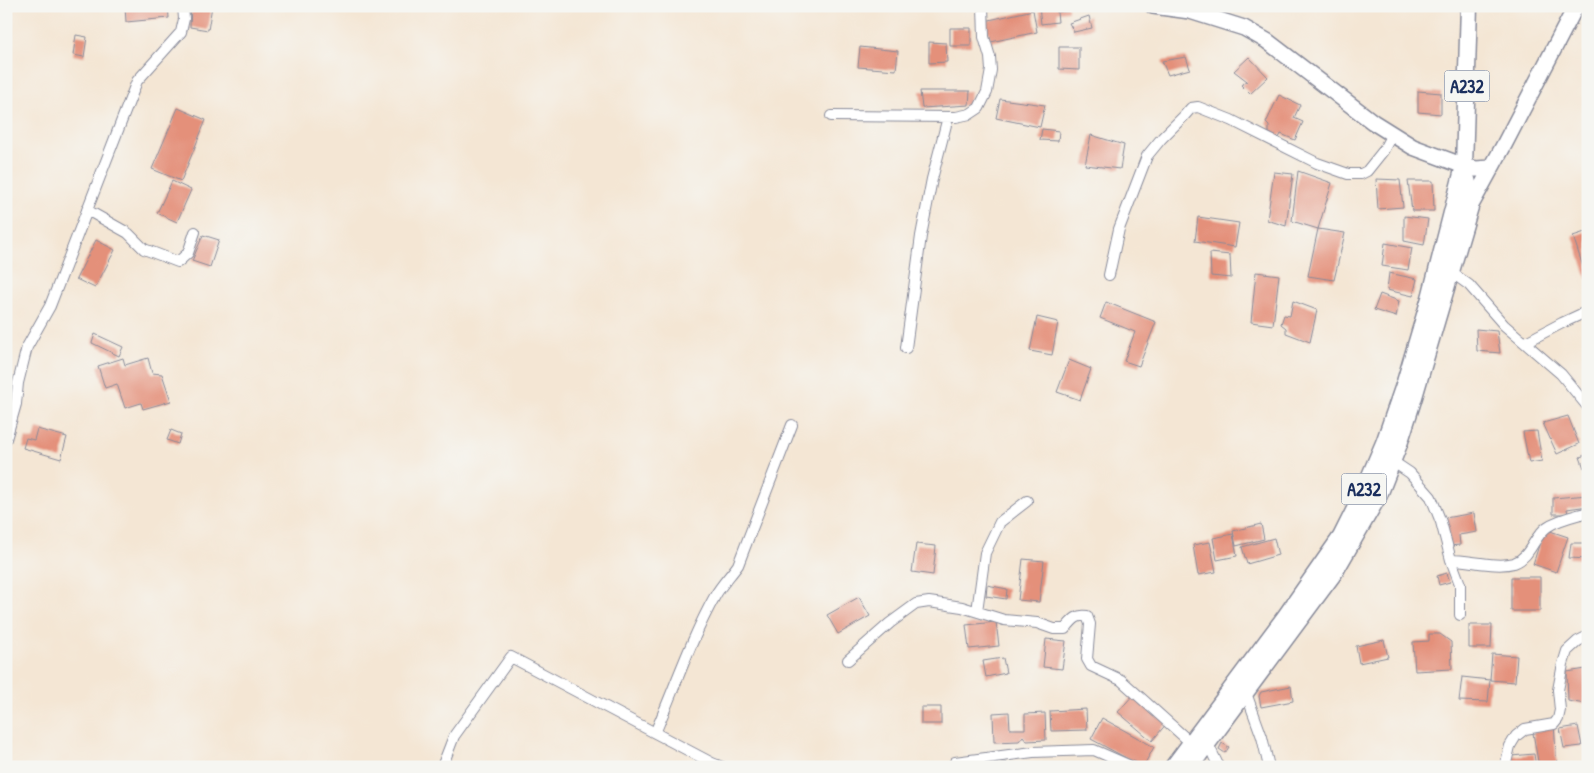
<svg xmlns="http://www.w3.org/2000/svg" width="1594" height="773" font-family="'Patrick Hand',sans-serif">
	<rect width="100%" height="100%" fill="#f6f6f2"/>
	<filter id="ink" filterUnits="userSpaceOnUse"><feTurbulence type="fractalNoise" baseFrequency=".02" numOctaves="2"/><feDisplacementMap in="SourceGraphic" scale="10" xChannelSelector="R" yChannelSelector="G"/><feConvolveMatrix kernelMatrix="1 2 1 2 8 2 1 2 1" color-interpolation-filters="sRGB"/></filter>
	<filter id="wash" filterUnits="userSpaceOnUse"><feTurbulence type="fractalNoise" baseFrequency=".0096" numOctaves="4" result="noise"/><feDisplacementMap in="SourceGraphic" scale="20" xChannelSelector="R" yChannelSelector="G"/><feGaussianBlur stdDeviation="1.12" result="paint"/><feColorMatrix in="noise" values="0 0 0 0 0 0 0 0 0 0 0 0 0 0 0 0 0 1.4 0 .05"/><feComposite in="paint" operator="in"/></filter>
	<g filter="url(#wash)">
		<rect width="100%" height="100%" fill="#f4e6d4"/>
		<g id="blocks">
			<path fill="#e4907a" d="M125 6H168L169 18 126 22Z
				M191 6H212L208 30 190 27Z
				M1039 6H1068V11L1057 12 1058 22 1041 24Z
				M1033 10 1037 32 991 42 985 21Z
				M1089 16 1092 28 1074 32 1069 23Z
				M950 28H971V46H950Z
				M76 35 87 37 84 57 73 55Z
				M929 42 946 43 947 62 929 63Z
				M860 47 898 51 896 70 858 67Z
				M1059 47H1079V70L1059 69Z
				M1186 57 1190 69 1168 75 1162 61Z
				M1249 57 1268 77 1250 94 1241 85 1247 81 1234 71Z
				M920 91H970L969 105 922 108Z
				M1418 91 1441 93V114L1418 112Z
				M1279 95 1300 105 1294 118 1303 122 1295 140 1281 134 1279 138 1269 133V126L1266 123Z
				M1000 99 1045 105 1040 127 996 118Z
				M178 108 206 120 181 181 152 169Z
				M1042 129 1059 131 1058 141 1040 140Z
				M1091 135 1124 145 1120 169 1085 165Z
				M1298 171 1332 183 1318 229 1292 221Z
				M1274 172 1293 174 1286 226 1267 220Z
				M1376 179 1400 180 1403 207 1378 209Z
				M172 181 191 190 177 222 157 213Z
				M1408 181H1433L1434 211H1412Z
				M1404 216 1428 219 1424 245 1404 241Z
				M1198 217 1239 223 1235 247 1195 241Z
				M1318 229 1345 233 1334 280 1308 276Z
				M1588 231V279H1587L1573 236Z
				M203 235 219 240 210 267 192 261Z
				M96 240 115 250 95 288 76 279Z
				M1385 243 1412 248 1408 270 1382 266Z
				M1210 253 1230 255 1231 278 1211 276Z
				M1256 272 1279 275 1273 325 1251 322Z
				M1389 273 1417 279 1413 296 1387 290Z
				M1380 294 1399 301 1396 317 1374 310Z
				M1293 301 1317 310 1310 342 1286 333V328L1281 324 1284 315 1290 316Z
				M1106 302 1156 322 1139 366 1124 361 1135 332 1100 318Z
				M1037 317 1058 322 1052 355 1030 351Z
				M1476 329 1497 331 1500 353 1477 351Z
				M95 334 123 347 119 356 92 343Z
				M123 358 125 365 148 358 152 373 162 374 171 401 143 409 141 403 125 408 117 384 105 388 98 366Z
				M1069 360 1091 369 1080 400 1057 392Z
				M1568 416 1579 444 1557 454 1543 423Z
				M37 429 67 437 61 459 23 448 26 438 34 440Z
				M171 430 181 434 178 444 167 440Z
				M1537 431 1542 461 1529 463 1523 432Z
				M1588 454V467L1584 468 1580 457Z
				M1588 495V506L1567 509 1568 514H1553V498Z
				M1474 513 1477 532 1459 535 1460 545 1449 546 1445 518Z
				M1261 524 1264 539 1236 546 1233 531Z
				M1550 531 1568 537 1556 572 1533 564 1542 536Z
				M1233 534 1237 556 1217 560 1213 538Z
				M1274 538 1278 555 1247 564 1242 547Z
				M1210 542 1216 572 1198 575 1193 545Z
				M1571 543H1588V559L1569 558Z
				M916 544 936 546 933 575 912 572Z
				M1023 559 1044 561 1039 602 1018 600Z
				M1447 573 1450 582 1439 585 1437 576Z
				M1511 577H1540V611H1511Z
				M987 585 1007 589 1006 599 986 596Z
				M859 597 870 616 838 634 827 615Z
				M996 622 999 646 969 649 966 625Z
				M1469 625H1492L1491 648H1469Z
				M1429 634H1440L1451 642 1452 669 1415 671 1413 642 1429 641Z
				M1046 639 1066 641 1062 669 1043 667Z
				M1384 640 1388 657 1359 663 1356 646Z
				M1492 654 1517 656 1515 682 1490 680Z
				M1003 658 1006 673 986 677 983 661Z
				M1586 669 1585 704 1568 701 1567 672Z
				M1462 677 1490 680 1488 702 1459 701Z
				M1291 686 1293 701 1261 707 1259 696 1261 692Z
				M1133 695 1167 723 1152 741 1118 712Z
				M921 707H941V724H921Z
				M1086 709 1087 730 1051 731 1050 711Z
				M1009 712 1010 729H1025V714L1045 713 1046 740 1027 741 1023 736 1019 741 994 742 993 713Z
				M1102 718 1154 747 1143 767 1091 739Z
				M1554 724 1557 767H1539L1533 733Z
				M1578 726 1582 746 1564 748 1560 729Z
				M1222 743 1229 747 1225 753 1219 749Z
				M1534 754 1536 767H1509L1511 756Z
				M1007 763V767H984V764Z"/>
		</g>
	</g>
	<g filter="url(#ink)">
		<use href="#blocks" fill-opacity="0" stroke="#888a99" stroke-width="1"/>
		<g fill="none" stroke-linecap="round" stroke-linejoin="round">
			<defs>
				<path id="street" d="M831 116 956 117 970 114 979 108 987 92 991 70 990 57 984 37 983 6
					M87 210 128 233 144 249 178 262 188 253 195 232
					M1451 272 1469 285 1504 325 1561 374 1588 407
					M1109 275 1119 229 1147 156 1161 139 1184 116 1191 108 1198 107 1231 120 1317 163 1348 174H1361L1367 171 1383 151 1392 134
					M1526 342 1562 323 1588 311
					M906 348 921 236 932 179 948 117
					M6 439 16 404 18 383 27 347 50 306 137 81 181 32 184 19 183 6
					M1392 461 1410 473 1431 497 1441 522 1451 560 1460 584V615
					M1451 560C1470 560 1496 568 1514 563 1531 557 1533 537 1547 527 1558 519 1575 516 1588 512
					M977 611 985 553 1000 522 1027 501
					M848 660 890 623 916 604 929 602 962 607 1004 620 1037 623 1054 629H1065C1072 621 1076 614 1087 616L1090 624 1087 659 1091 666 1121 680 1191 743
					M1246 693 1262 737 1269 767
					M655 733C675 687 691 639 715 596 721 585 731 575 738 565L792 425
					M1208 744 1219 767
					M955 762 1033 752 1094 750 1133 767
					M442 767 454 736 511 657 712 763 722 767
					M1505 767 1510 746 1516 736 1525 729 1554 724 1558 719 1560 710 1558 690 1563 664 1567 651 1578 641 1588 636"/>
				<path id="secondary" d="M1153 6 1190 11 1244 28 1267 41 1373 122 1413 147 1464 166 1476 169 1491 168
					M1470 207 1504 145 1576 6"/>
				<path id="primary" d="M1173 767 1285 617 1341 537 1361 497 1384 443 1405 382 1430 298 1464 166 1469 6
					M1190 767 1334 573 1379 495 1399 444 1413 400 1470 207V191L1464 168"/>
			</defs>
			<use href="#street" stroke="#888a99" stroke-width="12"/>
			<use href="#secondary" stroke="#888a99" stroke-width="18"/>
			<use href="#primary" stroke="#888a99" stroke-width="19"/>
			<use href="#street" stroke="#fff" stroke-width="10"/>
			<use href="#secondary" stroke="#fff" stroke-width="15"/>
			<use href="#primary" stroke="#fff" stroke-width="16"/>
		</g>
	</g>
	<g text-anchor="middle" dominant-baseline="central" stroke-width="5" stroke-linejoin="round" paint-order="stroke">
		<g fill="#f6f6f2" stroke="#5d6b8a" stroke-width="1">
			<rect x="1444.5" y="70.5" width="45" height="31" rx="4"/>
			<rect x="1341.5" y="473.5" width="45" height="31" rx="4"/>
		</g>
		<g font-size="18" font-weight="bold" fill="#1b2f5e">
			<text x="1467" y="86">A232</text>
			<text x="1364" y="489">A232</text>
		</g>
	</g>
	<rect width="1594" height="773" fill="none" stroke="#f6f6f2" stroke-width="25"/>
</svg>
